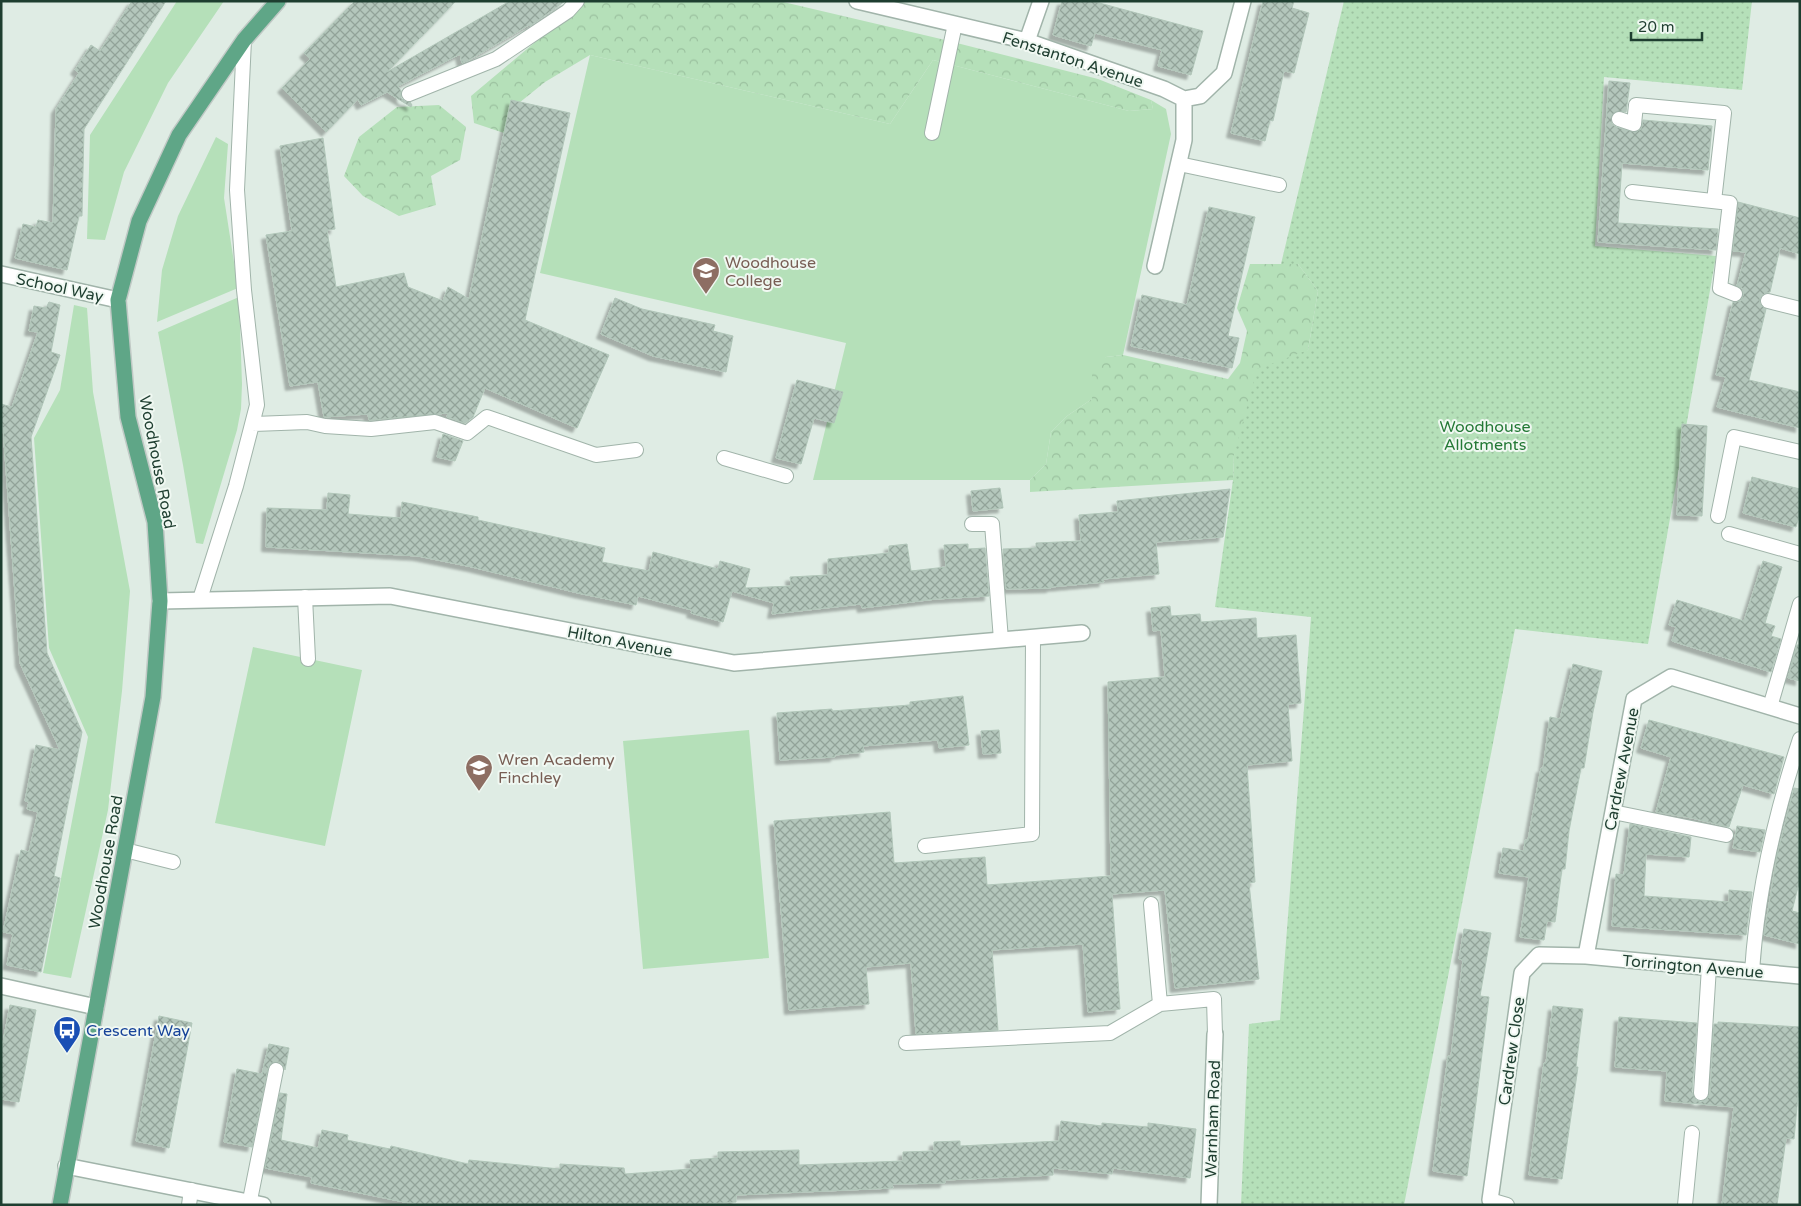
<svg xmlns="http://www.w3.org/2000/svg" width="1801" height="1206" viewBox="0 0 1801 1206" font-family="'Varela Round',sans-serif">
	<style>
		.green { fill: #b5e0b9 }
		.forest { fill: url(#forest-crowns) }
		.garden { fill: url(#garden-dots) }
		.building { fill: url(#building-cross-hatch); stroke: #b1c6b9; filter: url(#shadow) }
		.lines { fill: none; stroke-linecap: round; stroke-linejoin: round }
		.lane-casing { stroke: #a1b4aa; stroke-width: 16 }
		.street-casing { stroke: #a1b4aa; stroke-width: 18 }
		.primary-casing { stroke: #c0c9c5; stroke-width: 18 }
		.lane { stroke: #fff; stroke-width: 14 }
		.street { stroke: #fff; stroke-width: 15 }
		.primary { stroke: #5fa687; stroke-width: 15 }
		.labels { text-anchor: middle; stroke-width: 4; stroke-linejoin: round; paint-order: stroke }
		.street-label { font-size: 16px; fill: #1e3e30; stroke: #f0f8f2 }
		.education-label { font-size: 16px; fill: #785e54; stroke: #f0f8f2; text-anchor: start }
		.park-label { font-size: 16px; fill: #247936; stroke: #f0f8f2 }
		.transit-label { font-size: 16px; fill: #164399; stroke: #f0f8f2; text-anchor: start }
	</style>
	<defs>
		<pattern id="forest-crowns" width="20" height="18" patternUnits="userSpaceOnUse" patternTransform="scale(1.25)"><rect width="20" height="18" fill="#b5e0b9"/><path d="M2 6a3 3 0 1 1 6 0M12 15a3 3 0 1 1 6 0" fill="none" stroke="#9bc19f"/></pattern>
		<pattern id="garden-dots" width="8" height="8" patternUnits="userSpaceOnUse" patternTransform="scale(1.25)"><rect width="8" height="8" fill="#b5e0b9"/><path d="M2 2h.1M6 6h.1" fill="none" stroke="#9bc19f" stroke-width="1.8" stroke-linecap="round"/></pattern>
		<pattern id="building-cross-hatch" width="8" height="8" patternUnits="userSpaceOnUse" patternTransform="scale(1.25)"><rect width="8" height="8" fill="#b4c7bc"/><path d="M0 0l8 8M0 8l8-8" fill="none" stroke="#92a399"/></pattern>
		<filter id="shadow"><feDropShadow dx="-4.5" dy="4.5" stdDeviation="1" flood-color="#0004"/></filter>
	</defs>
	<rect width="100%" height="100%" fill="#dfece4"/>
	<path class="green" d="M177 1H224L168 83 124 172 105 240 87 239 90 135Z
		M590 55 890 124 933 60 1129 111 1153 109 1151 100 1166 109 1171 134 1123 355 1106 357 1092 399 1067 416 1051 432 1046 464 1030 480H813L846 343 540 273Z
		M216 137 228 144 224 198 238 288 157 322 162 270 178 216Z
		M239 297 242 384 241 409 237 430 203 544 196 543 183 465 158 332Z
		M74 305 87 308 93 392 130 591 122 691 108 810 71 978 43 973 88 737 49 648 34 438 60 390Z
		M253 647 362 670 325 846 215 823Z
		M749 730 769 958 643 969 623 741Z"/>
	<path class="forest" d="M584 1H779L941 39 1098 79 1151 100 1153 109 1129 111 933 60 890 124 590 55 545 82 519 103 504 133 474 123 471 96Z
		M439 105 466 127 460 160 431 176 436 205 399 216 363 196 344 176 359 137 397 107Z
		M1250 264H1298L1318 291 1308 350 1234 455 1233 480 1030 492V480L1046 464 1051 432 1067 416 1092 399V369L1106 357 1123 355 1228 379 1240 363 1247 331 1237 308Z"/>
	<path class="garden" d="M1344 1H1752L1742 90 1604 77 1595 246 1716 256 1648 644 1515 629 1404 1205H1241L1249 1024 1280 1020 1311 617 1215 607 1233 480 1234 455 1257 369 1308 350 1318 291 1298 264H1281Z"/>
	<path class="building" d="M132 1H166L84 129 82 216H79L67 270 15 258 23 224 36 227 38 220 53 223 56 109 79 73 75 70 91 45 100 51Z
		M355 1H456L387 72 510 1H565L530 26 529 25 469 60 462 63 460 54 398 86 401 91V98L404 101 410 102 412 105 411 107 387 92 361 105 358 99 326 132 282 88 310 59 304 53Z
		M1062 1H1092L1203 31 1191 75 1158 66 1162 50 1095 33 1091 46 1053 35Z
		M1263 1H1294L1292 8 1309 13 1294 73 1284 71 1273 121 1270 120 1265 141 1231 133Z
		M1609 81 1630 83 1626 112 1617 111 1611 117 1612 124 1616 127 1636 132 1641 129 1643 120 1712 126 1708 170 1622 163 1618 223 1718 229 1716 250 1598 242Z
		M511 100 570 113 525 320 609 355 577 428 485 388 473 417 465 423 447 417 448 413 371 420H369L368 414 324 417 318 382 290 386 266 235 292 231 280 146 323 138 335 229 327 230 336 287 404 273 408 287 443 301 448 287 469 299Z
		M1738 202 1800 218V254L1780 248 1770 292 1765 293 1760 298V304L1766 309 1749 380 1800 392V428L1717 407 1726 377 1716 375 1733 302 1741 301 1744 293 1742 288 1737 286 1746 252 1733 251Z
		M1209 207 1255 217 1228 336 1239 338 1232 368 1131 346 1142 295 1187 305Z
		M615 298 642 309 715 325 713 331 733 336 726 372 653 356 601 334Z
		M49 302 60 305 51 352 60 355 31 437 47 653 82 732 54 876 60 878 41 972 7 965 13 934 3 932 21 850 29 852 38 812 27 809 29 802 25 801 36 745 60 750 20 663 3 427H1V404L12 407 38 332 29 331 34 306 46 308Z
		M797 380 843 392 834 423 814 418 801 464 776 458Z
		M1682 424 1707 426 1702 516 1677 515Z
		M443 434 463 441 455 461 437 457Z
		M1752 477 1800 489V513L1796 527 1743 513Z
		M1000 488 1003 508 973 511 971 491Z
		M1230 489 1223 537 1156 542 1159 574 1103 579 1104 582 1051 587V588L1006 589 1003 549 1036 548V543L1081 541 1079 515 1118 512 1117 501Z
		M328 493 350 495 348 514 401 518 402 502 478 517V520L605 548 602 562 649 571 653 552 718 569 720 561 750 569 745 588 791 586 790 577 828 575V559L889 553V546L907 544 911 571 946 567 944 545 968 544V549L985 548 989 596 936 599 862 608 861 604 772 614 774 603 732 591 723 622 691 613 692 610 638 596 636 605 578 593 472 567 418 556 266 547 267 508 327 510Z
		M1763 561 1782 567 1765 623 1775 626 1771 636 1781 639 1771 672 1672 641 1676 627 1669 625 1677 600 1744 621Z
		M1170 606 1171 616 1200 614 1201 622 1256 618 1257 638 1296 635 1301 703 1288 704 1292 761 1247 765 1255 882 1249 883 1259 979 1175 988 1165 890 1112 894 1120 1009 1088 1012 1083 944 992 950 998 1030 916 1034 911 963 866 967 869 1004 789 1010 774 821 890 812 894 863 985 857 987 885 1111 876 1108 682 1165 677 1161 630 1153 631 1151 608Z
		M1797 645H1800V681L1788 678Z
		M1573 664 1602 671 1593 712 1584 768H1581L1569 831 1565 869H1562L1555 922 1547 921 1544 940 1520 937 1529 877 1499 873 1503 848 1524 851 1525 840H1528L1541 768 1543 769 1550 717 1560 719Z
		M963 696 969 745 939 748 938 740 863 746 864 752 835 755V757L780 760 777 713 832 709V711L910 705V702Z
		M1649 720 1784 757 1774 794 1743 785 1729 827 1692 818 1656 812 1671 757 1641 748Z
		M999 730 1001 753 983 754 981 731Z
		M1794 788 1800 789V879L1792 911 1800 913V944L1764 935 1777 856Z
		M1630 824 1691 837 1689 857 1646 854 1644 896 1729 902V890L1752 892 1746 935 1612 926 1616 874 1624 875Z
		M1737 826 1765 830 1760 852 1733 848Z
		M1464 929 1491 933 1480 996 1489 997 1467 1176 1433 1171 1448 1056H1451L1463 960 1459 959Z
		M10 1005 36 1010 19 1102 1 1099V1053Z
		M1553 1006 1583 1009 1576 1067H1578L1562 1179 1529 1175 1544 1063H1546Z
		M159 1016 192 1023 169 1148 136 1141Z
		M1619 1017 1697 1023 1692 1092 1696 1100 1701 1102 1708 1098 1710 1094 1714 1024H1718V1022L1800 1027V1075L1794 1139 1786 1138 1777 1205H1722L1734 1107 1665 1101 1667 1071 1615 1067Z
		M269 1044 289 1048 285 1070 282 1064 277 1061 270 1064 268 1068 252 1147 224 1142 237 1069 262 1074Z
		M280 1093 287 1094 281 1140 318 1148 322 1130 348 1135 347 1140 390 1149 391 1146 468 1164 469 1160 560 1169V1164L624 1168 625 1174 691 1169 690 1160 718 1158V1152L799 1150V1165L903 1161V1152L934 1151V1142L960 1141V1146L1059 1141 1061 1121 1102 1126V1123L1148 1127V1123L1196 1129 1190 1178 1113 1168 1112 1174 1053 1168V1175L945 1180V1183L892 1184 893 1188 736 1195V1202L693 1205H419L311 1183 312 1177 265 1168Z"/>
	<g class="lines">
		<defs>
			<path id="lane" d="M409 94 496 59 568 11 577 1
				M1619 119 1634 124 1636 105 1724 113 1714 201
				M932 133 955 24
				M1179 164 1279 185
				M1632 192 1730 203 1720 288 1735 294
				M1768 301 1800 309
				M252 424 307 422 325 426 371 429 435 422 467 433 487 417 596 455 636 450
				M724 458 786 476
				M1718 516 1734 437 1800 452
				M972 524H992L1001 640
				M1729 534 1800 554
				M305 597 308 659
				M200 599 236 486 257 405 244 290 237 190 244 40
				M1770 707 1800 604
				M1613 812 1726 835
				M925 846 1032 834 1033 638
				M125 850 173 862
				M1151 904 1160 1004 1214 999 1215 1034
				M1752 972C1757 892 1775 815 1800 739
				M906 1043 1110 1033 1160 1004
				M1701 1093 1709 967
				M1490 1200 1507 1205
				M189 1205 191 1190
				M249 1205 276 1070
				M1685 1205 1692 1133"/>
			<path id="street" d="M857 1 1027 41 1164 89 1184 99 1200 96 1224 73 1243 1
				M1027 41 1041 1
				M1155 266 1184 140V99
				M1 274 118 300
				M160 601 390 596 734 663 1082 633
				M1586 956 1634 699 1671 677 1800 716
				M1 986 96 1007
				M66 1166 263 1205
				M1490 1200 1522 973 1539 955 1586 956 1800 976
				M1209 1205 1215 1034"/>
			<path id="primary" d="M60 1205 153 697 160 601 155 522 128 417 118 300 139 221 179 135 244 40 278 1"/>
		</defs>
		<use href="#lane" class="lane-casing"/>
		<use href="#street" class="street-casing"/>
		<use href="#primary" class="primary-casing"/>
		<use href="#lane" class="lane"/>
		<use href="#street" class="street"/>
		<use href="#primary" class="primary"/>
	</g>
	<defs>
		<symbol id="university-pin" viewBox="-11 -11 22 30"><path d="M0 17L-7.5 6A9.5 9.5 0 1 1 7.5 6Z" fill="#8d6e63" stroke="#f0f8f2"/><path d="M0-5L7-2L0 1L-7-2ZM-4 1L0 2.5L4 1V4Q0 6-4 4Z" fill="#fff"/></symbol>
		<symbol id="school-pin" viewBox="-11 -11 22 30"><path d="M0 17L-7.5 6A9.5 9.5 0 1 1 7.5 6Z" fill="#8d6e63" stroke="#f0f8f2"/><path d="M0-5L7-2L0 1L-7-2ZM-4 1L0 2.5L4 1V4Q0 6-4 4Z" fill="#fff"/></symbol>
		<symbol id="bus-pin" viewBox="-11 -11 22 30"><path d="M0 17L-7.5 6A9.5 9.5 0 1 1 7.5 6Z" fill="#1a4fb4" stroke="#f0f8f2"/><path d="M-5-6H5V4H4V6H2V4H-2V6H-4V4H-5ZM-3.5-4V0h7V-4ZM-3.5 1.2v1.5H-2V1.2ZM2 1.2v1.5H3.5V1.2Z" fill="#fff"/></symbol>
	</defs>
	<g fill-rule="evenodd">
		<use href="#university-pin" x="690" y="255" width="32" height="43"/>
		<use href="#school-pin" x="463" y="752" width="32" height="43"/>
		<use href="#bus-pin" x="51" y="1014" width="32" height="43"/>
	</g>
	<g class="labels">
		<g class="street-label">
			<text transform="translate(1073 59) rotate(18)" y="6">Fenstanton Avenue</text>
			<text transform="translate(60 287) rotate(12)" y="6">School Way</text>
			<text transform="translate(158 462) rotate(79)" y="6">Woodhouse Road</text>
			<text transform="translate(620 641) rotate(11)" y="6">Hilton Avenue</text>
			<text transform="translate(1621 769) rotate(-79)" y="6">Cardrew Avenue</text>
			<text transform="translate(105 862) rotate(-80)" y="6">Woodhouse Road</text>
			<text transform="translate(1693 966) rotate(5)" y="6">Torrington Avenue</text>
			<text transform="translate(1511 1051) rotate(-82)" y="6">Cardrew Close</text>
			<text transform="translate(1212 1119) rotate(-88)" y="6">Warnham Road</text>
		</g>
		<g class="education-label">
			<text x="725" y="268">Woodhouse<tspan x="725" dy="18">College</tspan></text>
			<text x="498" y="765">Wren Academy<tspan x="498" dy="18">Finchley</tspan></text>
		</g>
		<g class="park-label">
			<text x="1485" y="432">Woodhouse<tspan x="1485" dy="18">Allotments</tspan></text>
		</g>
		<g class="transit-label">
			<text x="86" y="1036">Crescent Way</text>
		</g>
	</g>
	<rect width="1801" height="1206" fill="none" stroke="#1e3e30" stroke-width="5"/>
	<path d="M1631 32v8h71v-8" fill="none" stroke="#1e3e30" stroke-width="2.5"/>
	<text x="1638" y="32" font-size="15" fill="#1e3e30" stroke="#f0f8f2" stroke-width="4" paint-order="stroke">20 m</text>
</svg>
